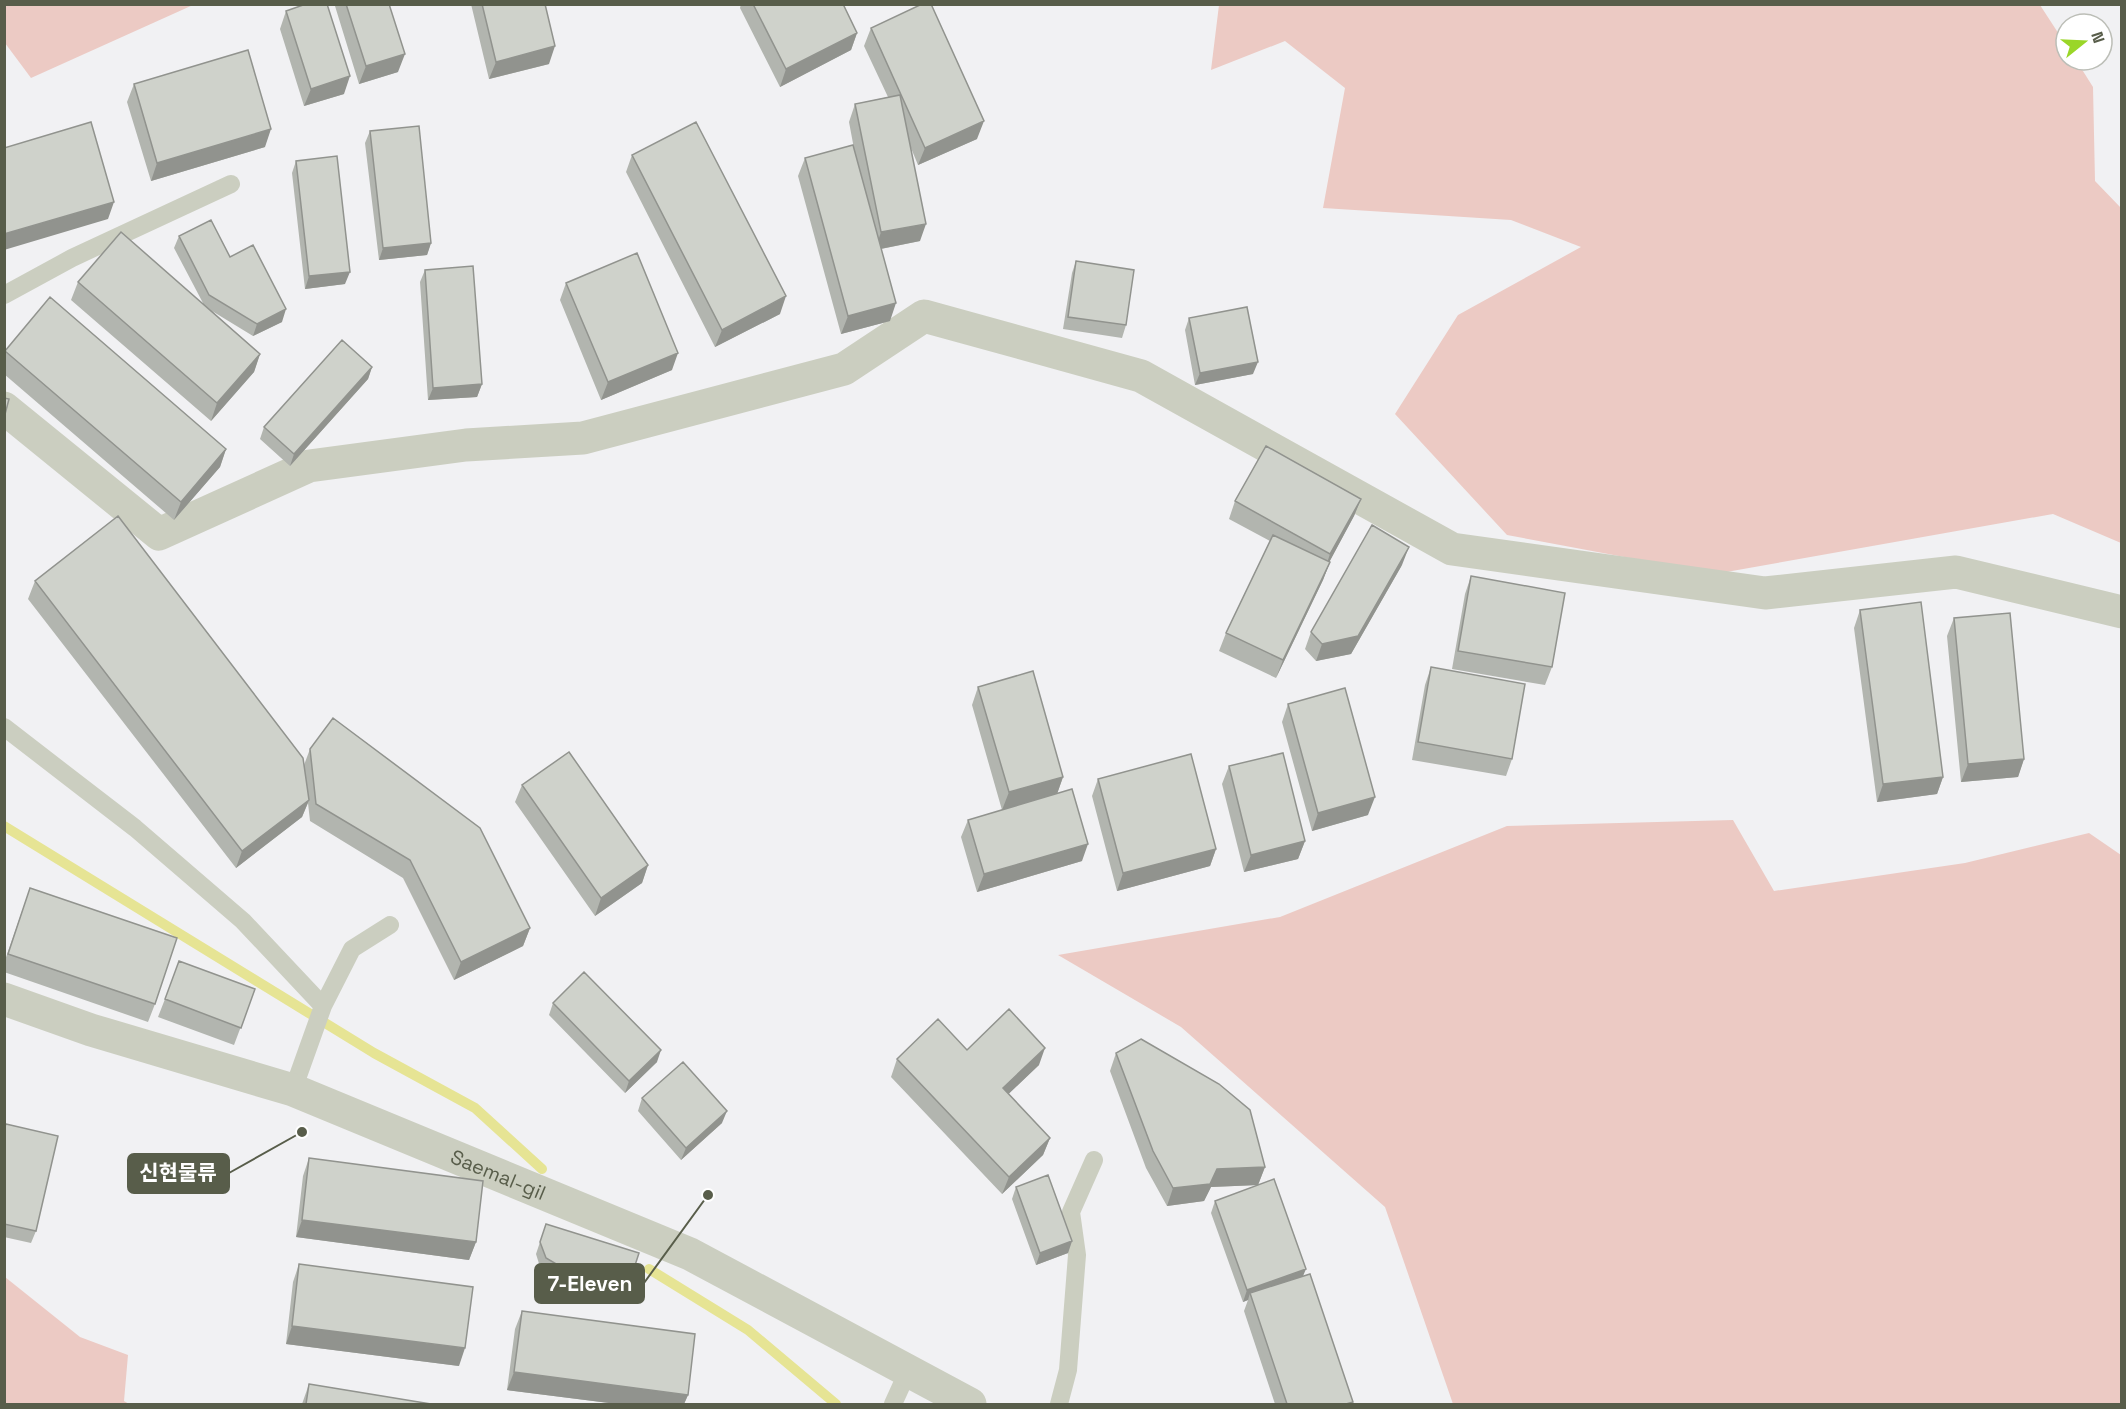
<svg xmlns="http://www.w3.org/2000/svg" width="2126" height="1409" viewBox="0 0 2126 1409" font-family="'Space Grotesk','Noto Sans KR',sans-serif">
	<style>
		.green { fill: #eccac4 }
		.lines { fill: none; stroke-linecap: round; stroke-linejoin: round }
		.stream { stroke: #e6e494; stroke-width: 10 }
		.service { stroke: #cbcec0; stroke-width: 18 }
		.minor { stroke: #cbcec0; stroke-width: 33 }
		.tertiary { stroke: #cbcec0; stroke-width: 33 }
		.wall { fill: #b2b5af }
		.shaded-wall { fill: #91938e }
		.building { fill: #cfd2cb; stroke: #91938e; stroke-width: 1.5 }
		.labels { text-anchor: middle; stroke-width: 4.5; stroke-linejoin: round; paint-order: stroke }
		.street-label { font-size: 20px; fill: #585d4a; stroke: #fff }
		.leader { fill: none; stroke: #585d4a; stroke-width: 2 }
		.callout-dot { fill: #585d4a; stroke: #fff; stroke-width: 2 }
		.callout { fill: #585d4a; stroke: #585d4a; stroke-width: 2 }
		.callout-label { font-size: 21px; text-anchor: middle; font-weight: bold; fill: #fff }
	</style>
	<rect width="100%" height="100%" fill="#f1f1f3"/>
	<path class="green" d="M5 4H193V5L31 78 5 43Z
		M1219 5H2040L2066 45V60H2076L2093 87 2095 181 2121 208V543L2053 514 1715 574 1507 535 1395 414 1458 315 1581 247 1511 220 1323 208 1345 88 1285 41 1211 70Z
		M1733 820 1774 891 1965 863 2089 833 2121 855V1404H1453L1385 1207 1181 1027 1058 955 1280 917 1507 826Z
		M5 1277 80 1337 128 1355 124 1401 129 1404H5Z"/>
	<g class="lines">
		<path class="stream" d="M4 826 374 1053 475 1108 542 1169
			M649 1269 748 1330 836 1404"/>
		<path class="service" d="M4 295 72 258 231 184
			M4 727 135 828 243 921 323 1006 293 1090
			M323 1006 352 949 390 925
			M893 1404 908 1371
			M1059 1404 1068 1370 1077 1255 1071 1212 1094 1160"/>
		<path class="minor" d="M4 408 159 534 309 466 466 445 583 438 844 369 924 316 1141 376 1452 549 1765 593 1956 572 2122 612"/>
		<path class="tertiary" id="s1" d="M4 999 91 1030 293 1090 690 1254 970 1404"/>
	</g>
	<path class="wall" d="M335 4H389L398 72 359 84 335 6Z
		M471 4H545L549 64 489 79Z
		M741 4H843L857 33 851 50 780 87 740 8Z
		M286 11 344 94 304 106 280 29Z
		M871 28 977 139 918 165 911 148 920 241 881 249 890 321 841 334 798 176 805 158 855 154 849 122 855 104 888 97 864 46Z
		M134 84 265 147 151 181 127 102Z
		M370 131 431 243 427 255 379 260 365 143Z
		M632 155 780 314 715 347 626 172Z
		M296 161 345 284 305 289 292 173Z
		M179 236 230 257 282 322 253 336 212 311 260 354 254 372 211 421 71 300 78 282 203 303 174 248Z
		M1076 261 1126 325 1122 338 1063 329 1072 273Z
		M425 270 482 384 477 397 428 400 420 282Z
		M566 283 672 370 601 400 560 300Z
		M1189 318 1253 374 1195 385 1185 330Z
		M5 351 226 449 220 467 174 520 4 374Z
		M372 367 368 379 290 466 260 439 264 427Z
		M1361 499 1354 516 1329 562H1330L1323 580 1276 678 1219 651 1226 633 1270 541 1229 519 1235 501Z
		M1402 565 1351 654 1316 661 1305 649 1311 632Z
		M1471 576 1552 667 1545 685 1452 669 1465 594Z
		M35 581 304 765 310 749 530 928 523 946 454 980 403 878 310 821 308 803 302 817 236 868 28 599Z
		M1860 610 1943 777 1937 794 1877 802 1854 628Z
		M1954 618 2024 759 2018 777 1961 782 1947 636Z
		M1431 667 1512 759 1506 776 1412 760 1425 685Z
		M978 687 1063 777 1057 794 1082 861 977 892 961 837 968 820 1002 810 972 705Z
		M1288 704 1368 815 1312 831 1282 722Z
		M1229 766 1305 841 1298 859 1244 872 1222 784Z
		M1098 779 1216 849 1210 866 1117 891 1092 796Z
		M522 785 648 865 642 883 595 916 515 802Z
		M30 888 155 1004 148 1022 4 972V963Z
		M255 989 234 1045 158 1017 165 999Z
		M553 1003 657 1062 625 1093 549 1015Z
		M967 1050 1039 1065 1008 1094 1050 1138 1043 1155 1002 1194 891 1077 897 1059Z
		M1116 1053 1265 1167 1258 1185 1211 1187 1204 1201 1167 1206 1146 1168 1110 1071Z
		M642 1098 722 1123 681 1160 638 1111Z
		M4 1127 36 1231 31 1243 4 1237Z
		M309 1158 476 1242 469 1260 296 1237 303 1176Z
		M1016 1187 1072 1241 1068 1253 1036 1265 1012 1199Z
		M1215 1201 1303 1276 1353 1402 1352 1404H1275L1244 1311 1248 1300 1243 1302 1211 1213Z
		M546 1224 627 1290 623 1302 600 1304 541 1270 536 1254Z
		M299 1264 459 1366 286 1344 293 1282Z
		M522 1311 688 1395 684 1404H617L507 1390 515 1329Z
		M309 1384 431 1404H302Z"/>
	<path class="shaded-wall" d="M857 33 851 50 780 87 786 69Z
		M555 46 549 64 489 79 496 62Z
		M405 54 398 72 359 84 366 66Z
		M350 76 344 94 304 106 311 89Z
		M984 121 977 139 918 165 925 148Z
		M271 129 265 147 151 181 157 163Z
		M114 202 108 219 4 250V234Z
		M926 224 920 241 875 250 881 232Z
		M431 243 427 255 379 260 383 248Z
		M350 272 345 284 305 289 309 276Z
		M786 296 780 314 715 347 722 330Z
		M896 303 890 321 841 334 848 316Z
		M286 309 282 322 253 336 257 324Z
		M678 353 672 370 601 400 608 382Z
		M260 354 254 372 211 421 217 403Z
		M1258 362 1253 374 1195 385 1200 373Z
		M372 367 368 379 290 466 294 454Z
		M482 384 477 397 428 400 433 388Z
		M226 449 220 467 174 520 181 502Z
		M1361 499 1354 516 1324 572 1330 554Z
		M1409 547 1402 565 1351 654 1316 661 1322 644Z
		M1330 562 1323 580 1276 678 1283 660Z
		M2024 759 2018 777 1961 782 1968 764Z
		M1063 777 1057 794 1002 810 1009 792Z
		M1943 777 1937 794 1877 802 1883 784Z
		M1375 797 1368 815 1312 831 1318 813Z
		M309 800 302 817 236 868 242 851Z
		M1305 841 1298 859 1244 872 1251 855Z
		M1088 844 1082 861 977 892 984 874Z
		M1216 849 1210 866 1117 891 1123 873Z
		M648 865 642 883 595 916 601 898Z
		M530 928 523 946 454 980 461 962Z
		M1045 1048 1039 1065 996 1106 1003 1088Z
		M661 1050 657 1062 625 1093 629 1081Z
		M727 1111 722 1123 681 1160 686 1148Z
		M1050 1138 1043 1155 1002 1194 1009 1177Z
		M1265 1167 1258 1185 1211 1187 1204 1201 1167 1206 1173 1188 1217 1169Z
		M302 1220 476 1242 469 1260 296 1237Z
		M1072 1241 1068 1253 1036 1265 1040 1253Z
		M1306 1269 1301 1281 1250 1293 1248 1300 1243 1302 1247 1290Z
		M627 1290 623 1302 600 1304 604 1292Z
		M292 1326 465 1348 459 1366 286 1344Z
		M514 1372 688 1395 684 1404H617L507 1390Z"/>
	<path class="building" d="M306 4H327L350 76 311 89 286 11Z
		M346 4H389L405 54 366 66Z
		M482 4H545L555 46 496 62Z
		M753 4H843L857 33 786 69Z
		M922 4H931L984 121 925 148 871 28Z
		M248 50 271 129 157 163 134 84Z
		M900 95 926 224 881 232 855 104Z
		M91 122 114 202 4 234V148Z
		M696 122 786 296 722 330 632 155Z
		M419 126 431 243 383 248 370 131Z
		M853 145 896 303 848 316 805 158Z
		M337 156 350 272 309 276 296 161Z
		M211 220 230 257 253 245 286 309 257 324 209 295 179 236Z
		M121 232 260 354 217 403 78 282Z
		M637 253 678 353 608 382 566 283Z
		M1076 261 1134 270 1126 325 1068 317Z
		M473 266 482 384 433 388 425 270Z
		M50 297 226 449 181 502 5 351Z
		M1247 307 1258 362 1200 373 1189 318Z
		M342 340 372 367 294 454 264 427Z
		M4 398 9 399 4 418Z
		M1266 446 1361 499 1330 554 1235 501Z
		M118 516 303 758 309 800 242 851 35 581Z
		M1372 525 1409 547 1358 636 1322 644 1311 632Z
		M1273 535 1330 562 1283 660 1226 633Z
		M1471 576 1565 593 1552 667 1458 651Z
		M1921 602 1943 777 1883 784 1860 610Z
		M2010 613 2024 759 1968 764 1954 618Z
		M1431 667 1525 684 1512 759 1418 742Z
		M1033 671 1063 777 1009 792 978 687Z
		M1345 688 1375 797 1318 813 1288 704Z
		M333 718 480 828 530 928 461 962 410 860 316 804 310 749Z
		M569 752 648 865 601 898 522 785Z
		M1283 753 1305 841 1251 855 1229 766Z
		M1191 754 1216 849 1123 873 1098 779Z
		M1072 789 1088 844 984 874 968 820Z
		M30 888 177 938 155 1004 8 954Z
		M179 961 255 989 241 1028 165 999Z
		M584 972 661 1050 629 1081 553 1003Z
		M1009 1009 1045 1048 1003 1088 1050 1138 1009 1177 897 1059 938 1019 967 1050Z
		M1141 1039 1219 1084 1250 1110 1265 1167 1217 1169 1210 1184 1173 1188 1153 1151 1116 1053Z
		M683 1062 727 1111 686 1148 642 1098Z
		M6 1124 58 1136 36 1231 4 1224V1129Z
		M309 1158 483 1181 476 1242 302 1220Z
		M1048 1175 1072 1241 1040 1253 1016 1187Z
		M1274 1179 1306 1269 1247 1290 1215 1201Z
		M546 1224 639 1253 627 1290 604 1292 546 1258 540 1242Z
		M299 1264 473 1287 465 1348 292 1326Z
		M1310 1274 1353 1402 1346 1404H1287L1250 1293Z
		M522 1311 695 1334 688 1395 514 1372Z
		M309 1384 431 1404H306Z"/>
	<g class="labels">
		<g class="street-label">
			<text dy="7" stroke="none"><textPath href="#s1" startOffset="525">Saemal-gil</textPath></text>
		</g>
	</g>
	<path class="leader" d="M302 1132L229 1173M708 1195L644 1283"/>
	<g class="callout-dot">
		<circle cx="302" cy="1132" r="6"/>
		<circle cx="708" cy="1195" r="6"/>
	</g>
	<g class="callout">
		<rect x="128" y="1154" width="101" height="39" rx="6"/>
		<rect x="535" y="1264" width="109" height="39" rx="6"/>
	</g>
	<g class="callout-label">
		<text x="178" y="1180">신현물류</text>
		<text x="590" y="1291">7-Eleven</text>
	</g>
	<rect width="2126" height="1409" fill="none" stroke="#585d4a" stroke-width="12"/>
	<g transform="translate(2084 42) rotate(72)"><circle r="28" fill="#ffffff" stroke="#bcbeb7" stroke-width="1.5"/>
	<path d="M0-4.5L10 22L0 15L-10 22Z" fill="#9ad628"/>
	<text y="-9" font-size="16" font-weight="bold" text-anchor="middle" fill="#585d4a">N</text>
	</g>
</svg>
